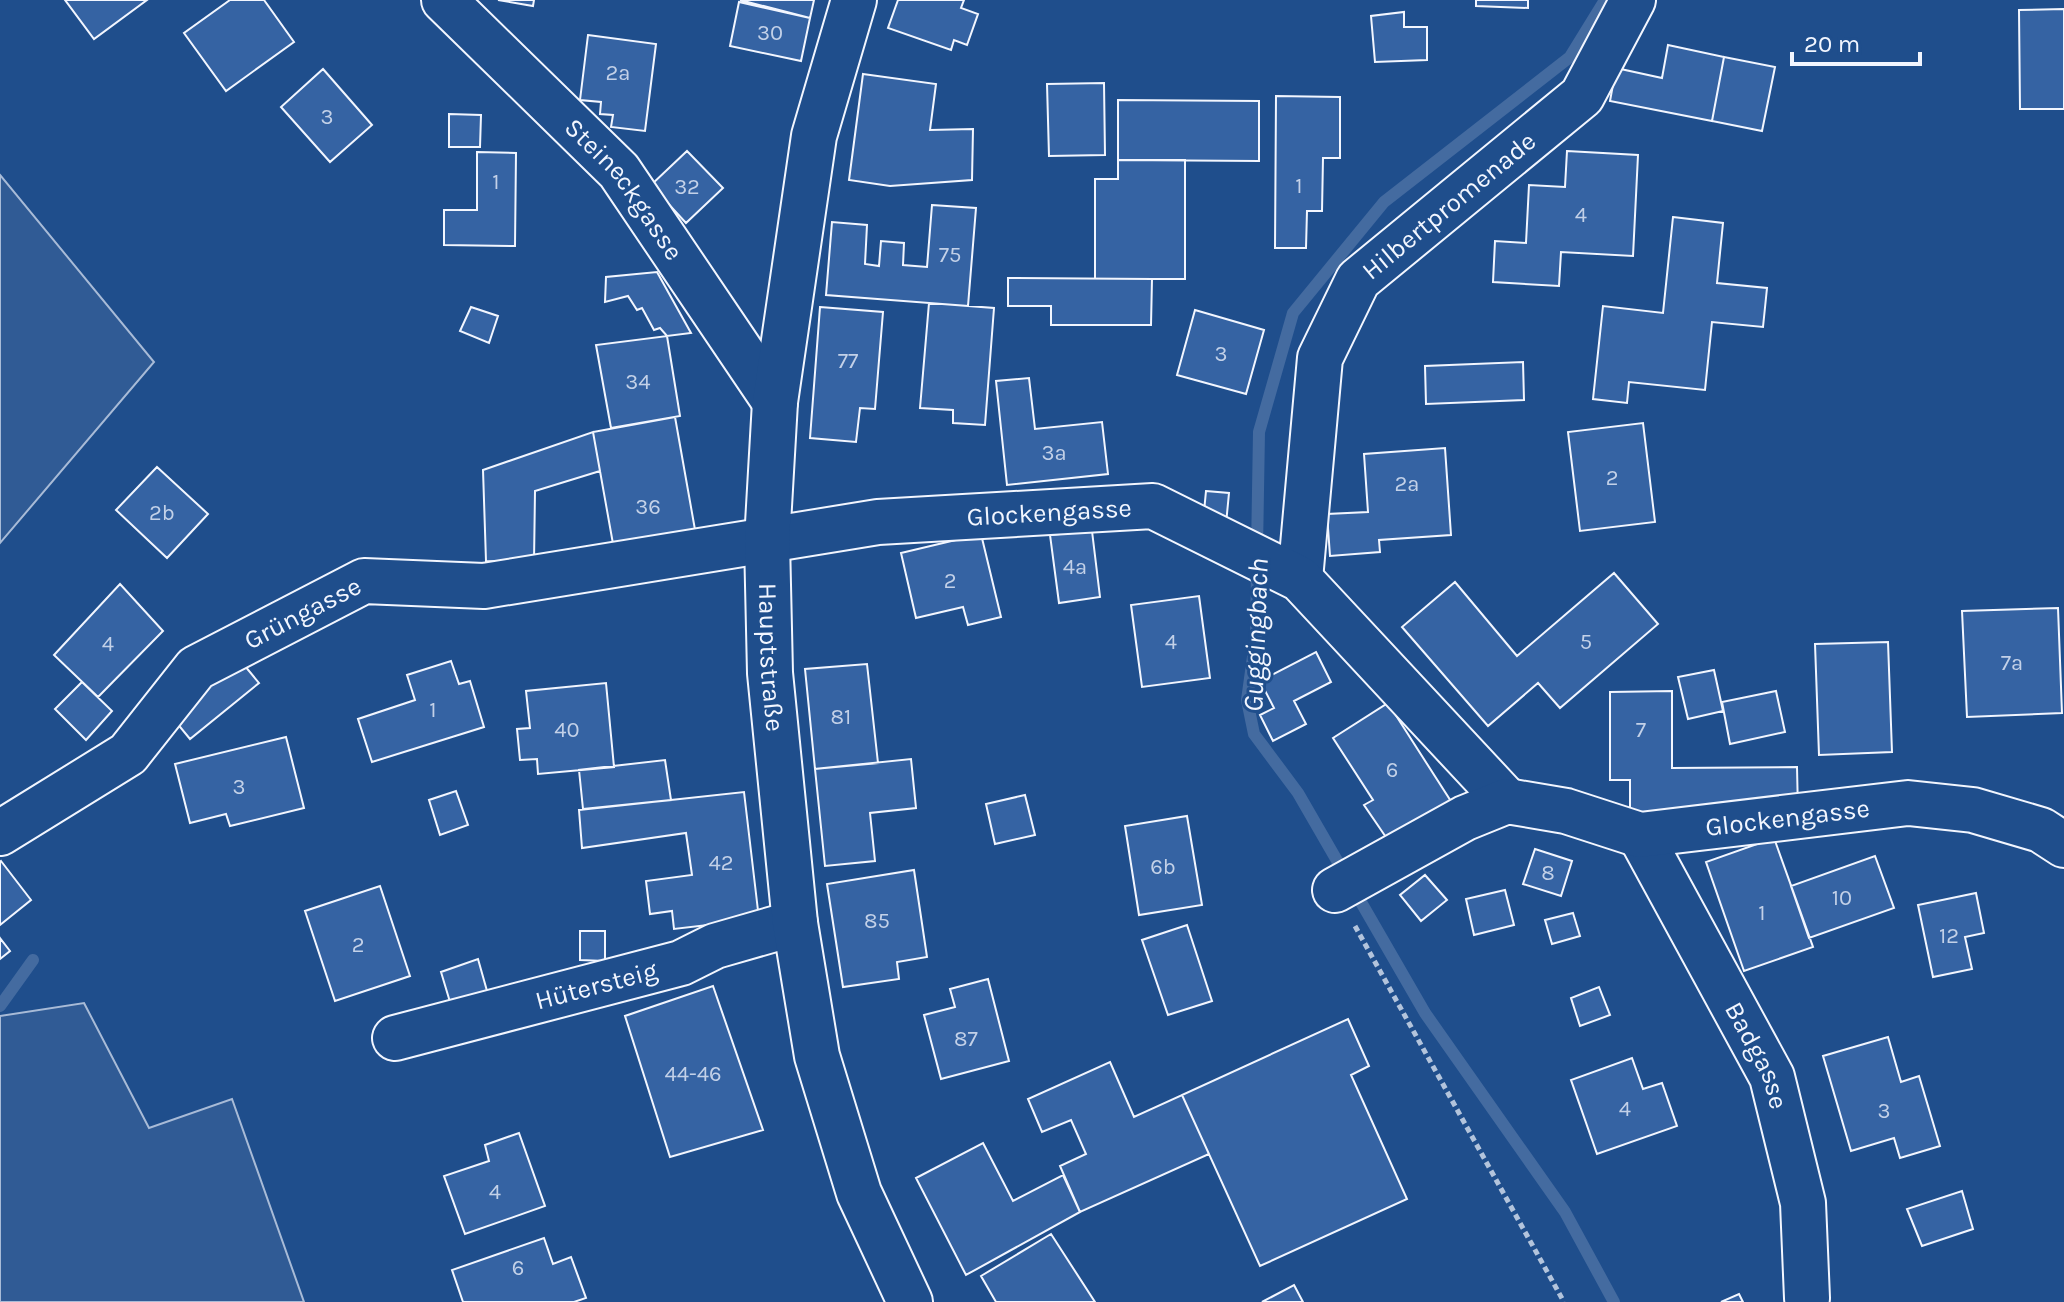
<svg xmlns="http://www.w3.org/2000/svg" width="2064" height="1302" viewBox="0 0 2064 1302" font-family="Karla,sans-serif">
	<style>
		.built { fill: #305b95; stroke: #a8bbd7; stroke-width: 2 }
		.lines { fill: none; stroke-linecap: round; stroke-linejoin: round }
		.stream { stroke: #446ba0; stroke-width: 12 }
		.building { fill: #3563a3; stroke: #f2f6ff; stroke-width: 2 }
		.minor-casing { stroke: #f2f6ff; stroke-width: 48 }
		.major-casing { stroke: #f2f6ff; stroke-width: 48 }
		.path { stroke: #b3c4dc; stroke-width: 5; stroke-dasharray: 6 4; stroke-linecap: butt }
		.minor { stroke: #1f4e8c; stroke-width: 44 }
		.major { stroke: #1f4e8c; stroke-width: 44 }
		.labels { text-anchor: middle; stroke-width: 6; stroke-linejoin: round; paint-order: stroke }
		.number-label { font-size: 22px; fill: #c3d1e8 }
		.street-label { font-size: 26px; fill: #f2f6ff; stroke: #1f4e8c }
		.water-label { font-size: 28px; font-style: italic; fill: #f2f6ff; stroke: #1f4e8c }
	</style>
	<rect width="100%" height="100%" fill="#1f4e8c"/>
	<path class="built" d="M0 175 154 362 0 543Z
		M84 1003 149 1128 232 1099 304 1302H0V1016Z"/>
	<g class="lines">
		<path class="stream" d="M1257 550 1259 432 1293 313 1384 202 1570 57 1605 0
			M1257 568 1256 635 1247 700 1254 734 1298 793 1425 1013 1565 1212 1614 1302
			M0 1006 33 960"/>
	</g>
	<path class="building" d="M65 0H147L94 39Z
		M230 0H264L294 42 226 91 184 33Z
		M498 0H534L533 6Z
		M740 0H814L810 18Z
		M898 0H964L961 8 978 14 967 45 954 40 951 50 888 28Z
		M1476 0H1528V8L1476 6Z
		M739 2 810 18 801 61 730 46Z
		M2064 9V109H2020L2019 10Z
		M1404 12V27H1427V60L1375 62 1371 16Z
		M588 35 656 44 645 131 611 127 613 115 600 114 601 102 580 100Z
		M1668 45 1724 57 1712 121 1610 101 1616 68 1662 78Z
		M1724 57 1775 67 1762 131 1712 121Z
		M323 69 372 125 330 162 281 107Z
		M863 74 936 84 930 130 973 129 972 180 890 186 849 180Z
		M1104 83 1105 155 1049 156 1047 84Z
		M1276 96 1340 97V158H1323L1322 211H1307L1306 248H1275Z
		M1118 100 1259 101V161L1118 160Z
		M449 114 481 115 480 147H449Z
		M687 151 723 188 686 223 651 185Z
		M1567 151 1638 155 1633 256 1561 252 1559 286 1493 282 1495 241 1526 243 1529 185 1565 187Z
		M477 152 516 153 515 246 444 245V210H477Z
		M1118 160H1185V279H1095V179H1118Z
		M932 205 976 208 968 306 826 295 832 222 867 225 865 264 879 266 881 241 904 243 903 265 927 267Z
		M1673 217 1723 223 1717 283 1767 288 1763 327 1712 322 1705 390 1629 382 1627 403 1593 399 1603 306 1663 313Z
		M657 272 691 333 667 336 660 328 654 330 642 308 637 310 628 296 605 302 606 277Z
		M1008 278 1152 279 1151 325H1051V306H1008Z
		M929 303 994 308 985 425 953 423V410L920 408Z
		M471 307 498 316 489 343 460 331Z
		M820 307 883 312 875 409 860 408 856 442 810 438Z
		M1195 310 1264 330 1246 394 1177 375Z
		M667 336 680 416 611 428 596 345Z
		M1523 362 1524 400 1426 404 1425 366Z
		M1029 378 1035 429 1102 422 1108 474 1007 485 996 381Z
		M675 417 697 541 615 555 593 432Z
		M1643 423 1655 522 1580 531 1568 432Z
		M593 432 600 471 535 491 534 562 486 561 483 470Z
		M1445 448 1451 535 1379 540 1380 552 1330 556 1327 514 1368 512 1364 454Z
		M157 467 208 514 167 558 116 510Z
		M1206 491 1229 493 1226 524 1203 522Z
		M1092 531 1100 597 1059 603 1050 535Z
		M981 534 1001 617 968 625 963 607 916 618 901 553Z
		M1614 573 1658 624 1560 708 1538 683 1488 726 1402 627 1455 582 1517 656Z
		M120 584 163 631 98 697 54 655Z
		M1199 596 1210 678 1142 687 1131 605Z
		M2058 608 2062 713 1967 717 1962 611Z
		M1888 642 1892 752 1819 755 1815 644Z
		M1316 652 1331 682 1294 701 1306 724 1273 741 1260 715 1274 708 1260 681Z
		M240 660 259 683 190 739 171 716Z
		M451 661 459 684 470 681 484 727 372 762 358 719 415 700 407 675Z
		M867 664 878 763 815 769 805 669Z
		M1714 670 1723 711 1688 719 1678 677Z
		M82 682 112 711 86 740 55 709Z
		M606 683 614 767 538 774 537 759 520 760 517 729 530 728 526 691Z
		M1672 691V768L1797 767 1798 812 1630 813V780H1610V692Z
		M1776 691 1785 732 1730 744 1722 702Z
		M1388 703 1454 806 1392 846 1364 805 1373 800 1333 738Z
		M286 737 304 808 230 826 226 814 190 823 175 764Z
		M911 759 916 808 870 813 875 861 825 866 815 769Z
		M665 760 671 800 583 809 579 770Z
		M456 791 468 825 440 835 429 800Z
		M744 792 759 919 674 929 672 911 650 914 646 881 692 875 686 833 582 848 579 810Z
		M1025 795 1035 835 995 844 986 804Z
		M1187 816 1202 905 1139 915 1125 826Z
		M1774 838 1813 947 1744 971 1706 862Z
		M1535 849 1572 861 1561 896 1523 884Z
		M1875 856 1894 908 1809 938 1791 886Z
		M1 861 31 900 0 925V862Z
		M914 870 927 957 897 962 899 979 843 987 827 884Z
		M1425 875 1447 900 1421 921 1400 895Z
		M380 886 410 976 335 1001 305 911Z
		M1505 890 1514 925 1474 935 1466 899Z
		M1976 893 1984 933 1965 937 1972 969 1933 977 1918 905Z
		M1573 913 1580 936 1552 944 1545 920Z
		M1187 925 1212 1001 1168 1015 1142 940Z
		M580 931H605V961L580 960Z
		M0 938 10 951 0 959Z
		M478 959 489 998 453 1012 441 972Z
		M988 979 1009 1061 941 1079 924 1015 955 1007 950 989Z
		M713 986 763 1130 670 1157 625 1016Z
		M1599 987 1610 1015 1580 1026 1571 998Z
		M1348 1019 1369 1066 1351 1075 1407 1199 1260 1266 1182 1095Z
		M1888 1037 1901 1082 1919 1076 1940 1146 1900 1158 1894 1138 1851 1151 1823 1056Z
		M1632 1058 1643 1089 1662 1083 1677 1126 1597 1154 1571 1080Z
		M1110 1062 1134 1117 1182 1095 1209 1154 1080 1212 1060 1166 1086 1154 1071 1120 1042 1132 1028 1099Z
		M519 1133 545 1206 465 1234 444 1176 489 1161 485 1145Z
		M983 1143 1013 1201 1063 1175 1080 1212 966 1275 916 1178Z
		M1962 1191 1973 1229 1922 1246 1907 1209Z
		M1051 1234 1095 1302H996L981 1276Z
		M544 1238 553 1264 571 1257 586 1298 574 1302H463L452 1270Z
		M1294 1285 1303 1302H1262Z
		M1739 1294 1743 1302H1721Z"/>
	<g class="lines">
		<defs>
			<g id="minor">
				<path id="s1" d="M444 0 619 171 775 402"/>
				<path id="s2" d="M1300 579 1320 358 1358 280 1582 96 1633 0"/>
				<path id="s3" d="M0 833 128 754 196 668 364 581 484 586 878 522 1153 506 1300 579 1507 801"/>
				<path id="s4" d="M1640 835 1772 1077 1803 1203 1807 1298"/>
				<path id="s5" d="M1335 890 1465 818 1507 801 1566 811 1640 835 1908 803 1973 810 2041 830 2064 845"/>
				<path id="s6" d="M395 1038 681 963 715 946 795 923"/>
			</g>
			<g id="major">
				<path id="s7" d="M854 0 814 136 775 402 767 541 770 673 795 923 817 1056 859 1193 910 1302"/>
			</g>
		</defs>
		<use href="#minor" class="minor-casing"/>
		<use href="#major" class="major-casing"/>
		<path class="path" d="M1355 926 1564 1302"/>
		<use href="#minor" class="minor"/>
		<use href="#major" class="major"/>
	</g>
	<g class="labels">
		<g class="number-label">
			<text x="770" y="40">30</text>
			<text x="618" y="80">2a</text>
			<text x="327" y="124">3</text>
			<text x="496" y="189">1</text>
			<text x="1299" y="193">1</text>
			<text x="687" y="194">32</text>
			<text x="1581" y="222">4</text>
			<text x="950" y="262">75</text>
			<text x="1221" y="361">3</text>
			<text x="848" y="368">77</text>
			<text x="638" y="389">34</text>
			<text x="1054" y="460">3a</text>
			<text x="1612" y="485">2</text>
			<text x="1407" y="491">2a</text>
			<text x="648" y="514">36</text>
			<text x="162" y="520">2b</text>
			<text x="1075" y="574">4a</text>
			<text x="950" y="588">2</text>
			<text x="1171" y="649">4</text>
			<text x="1586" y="649">5</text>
			<text x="108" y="651">4</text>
			<text x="2012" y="670">7a</text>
			<text x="433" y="717">1</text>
			<text x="841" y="724">81</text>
			<text x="567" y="737">40</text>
			<text x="1641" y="737">7</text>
			<text x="1392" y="777">6</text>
			<text x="239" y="794">3</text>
			<text x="721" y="870">42</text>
			<text x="1163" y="874">6b</text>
			<text x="1548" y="880">8</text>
			<text x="1842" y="905">10</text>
			<text x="1762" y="920">1</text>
			<text x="877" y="928">85</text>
			<text x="1949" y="943">12</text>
			<text x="358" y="952">2</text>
			<text x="966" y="1046">87</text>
			<text x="693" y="1081">44-46</text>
			<text x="1625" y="1116">4</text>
			<text x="1884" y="1118">3</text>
			<text x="495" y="1199">4</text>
			<text x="518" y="1275">6</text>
		</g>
		<g class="street-label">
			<text dy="9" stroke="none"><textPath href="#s1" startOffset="262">Steineckgasse</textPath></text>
			<text dy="9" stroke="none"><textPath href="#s2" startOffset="426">Hilbertpromenade</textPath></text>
			<text dy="9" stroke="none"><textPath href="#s3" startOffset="1140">Glockengasse</textPath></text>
			<text dy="9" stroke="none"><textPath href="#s3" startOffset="380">Grüngasse</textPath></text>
			<text dy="9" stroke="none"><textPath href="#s7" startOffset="666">Hauptstraße</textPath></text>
			<text dy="9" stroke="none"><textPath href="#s5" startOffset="480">Glockengasse</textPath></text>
			<text dy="9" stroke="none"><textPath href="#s6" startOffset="208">Hütersteig</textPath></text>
			<text dy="9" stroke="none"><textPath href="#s4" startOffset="250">Badgasse</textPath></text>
		</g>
		<g class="water-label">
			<text transform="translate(1255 635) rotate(-88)" y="10">Guggingbach</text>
		</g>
	</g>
	<path d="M1792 52v12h128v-12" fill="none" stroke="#f2f6ff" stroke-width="4"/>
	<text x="1804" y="52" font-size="24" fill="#f2f6ff" stroke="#1f4e8c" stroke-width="6" paint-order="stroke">20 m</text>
</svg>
